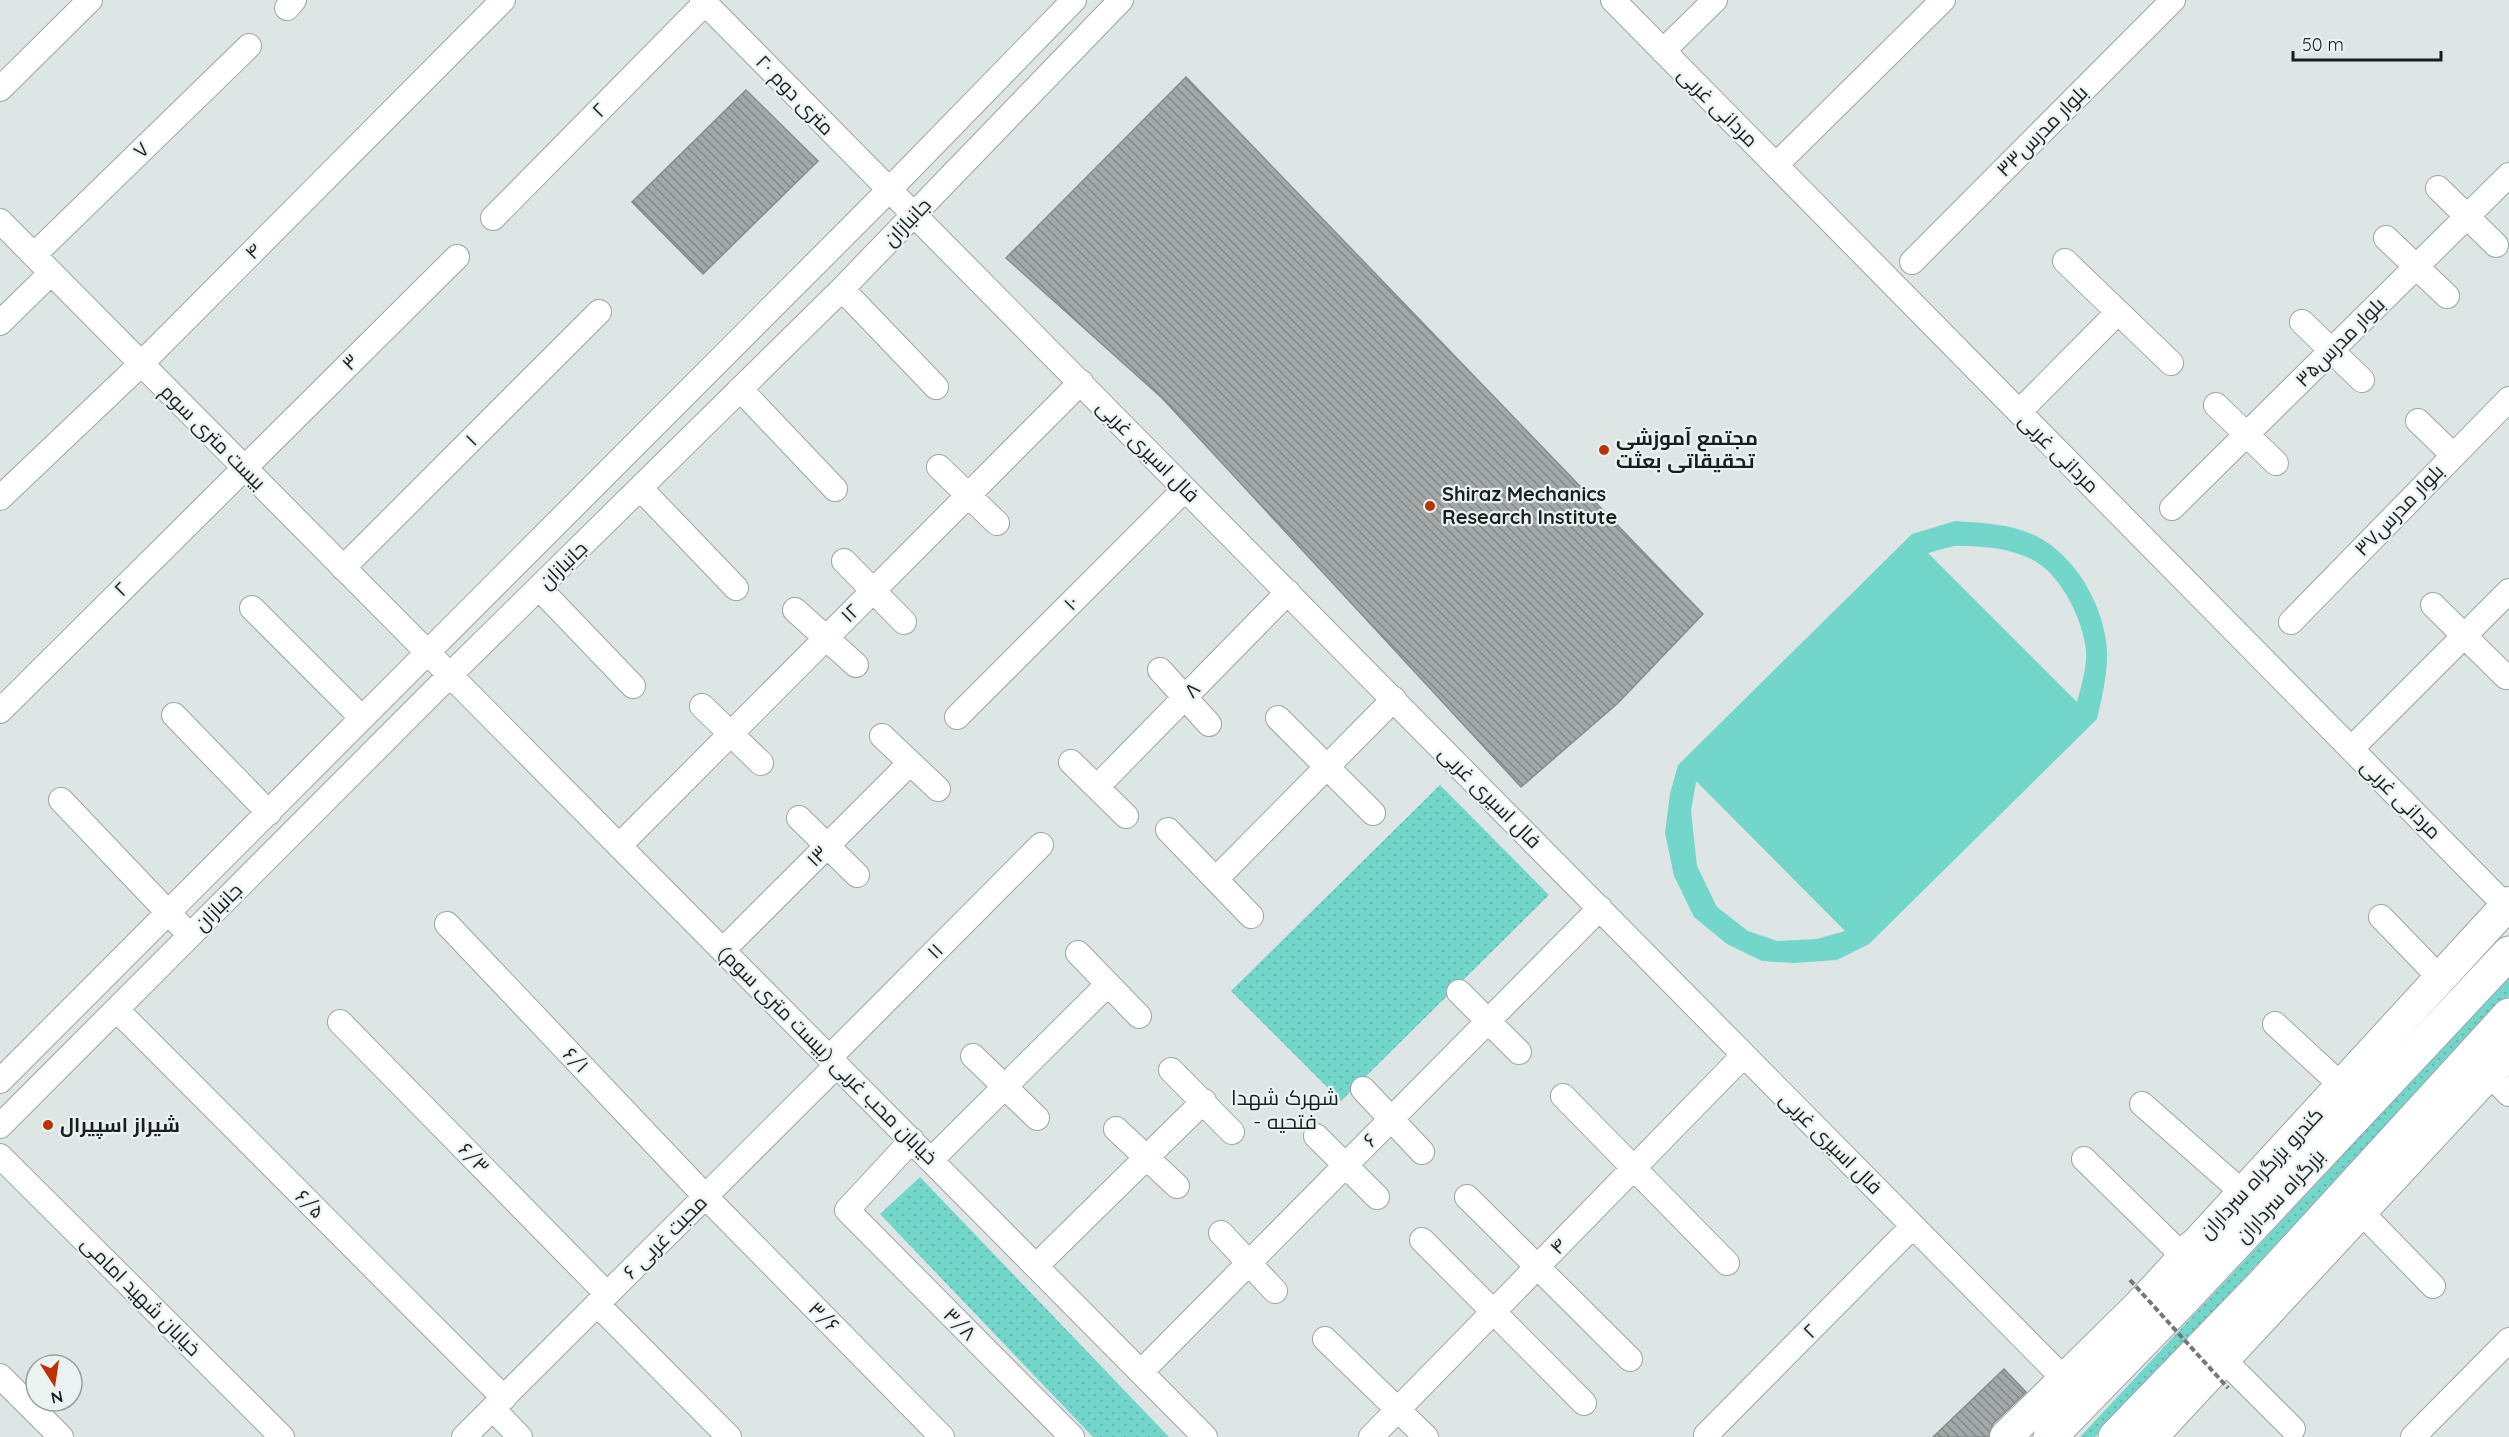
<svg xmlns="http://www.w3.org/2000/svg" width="2509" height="1437" viewBox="0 0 2509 1437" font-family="Quicksand,Cairo,sans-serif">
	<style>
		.grass { fill: url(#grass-dots) }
		.pitch { fill: #73d6cb; fill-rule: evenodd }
		.building { fill: url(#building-back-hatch); stroke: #868e8c; stroke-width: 1.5 }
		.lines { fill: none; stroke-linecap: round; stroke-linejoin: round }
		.minor-casing { stroke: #9da4a3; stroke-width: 26 }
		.major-casing { stroke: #9da4a3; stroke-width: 34 }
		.highway-casing { stroke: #9da4a3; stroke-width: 35 }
		.minor { stroke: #fff; stroke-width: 24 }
		.major { stroke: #fff; stroke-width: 32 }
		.highway { stroke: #fff; stroke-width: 33 }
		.path-bridge { stroke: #737877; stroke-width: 4; stroke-dasharray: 6 3; stroke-linecap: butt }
		.poi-dot { fill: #b30; stroke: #ebf3f2; stroke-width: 2 }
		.labels { text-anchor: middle; stroke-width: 4.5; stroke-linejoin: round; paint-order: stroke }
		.street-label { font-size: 20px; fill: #1b1e1d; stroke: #ebf3f2 }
		.poi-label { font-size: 20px; font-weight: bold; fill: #1b1e1d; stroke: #ebf3f2; text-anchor: start }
		.neighbourhood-label { font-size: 21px; fill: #1b1e1d; stroke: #ebf3f2 }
	</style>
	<defs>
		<pattern id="grass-dots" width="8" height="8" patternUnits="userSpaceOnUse" patternTransform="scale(1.5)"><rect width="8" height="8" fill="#73d6cb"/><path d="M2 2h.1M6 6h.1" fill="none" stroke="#63b7ae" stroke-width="1.8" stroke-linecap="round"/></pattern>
		<pattern id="building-back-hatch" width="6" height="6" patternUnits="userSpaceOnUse" patternTransform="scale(1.5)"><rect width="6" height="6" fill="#a2a9a8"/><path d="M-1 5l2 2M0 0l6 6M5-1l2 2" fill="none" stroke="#838988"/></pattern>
	</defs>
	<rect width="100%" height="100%" fill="#dee6e5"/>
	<path class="grass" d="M1440 785 1549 895 1341 1101 1231 991Z
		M2509 977V996L2095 1437H2080Z
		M920 1177 1169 1437H1093L880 1214Z"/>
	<path class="pitch" d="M1955 521C1985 523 2019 524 2045 541 2080 564 2104 608 2107 650 2108 673 2102 697 2097 719L1869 944 1837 960 1794 963 1762 961 1727 944 1694 917 1674 876 1665 833 1670 794 1678 765 1912 534ZM1954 546C1981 546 2006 547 2031 559 2060 572 2084 621 2086 652 2087 667 2081 687 2077 702L1928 553ZM1696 782H1697L1845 931 1817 939 1777 941 1748 931 1717 907 1697 866 1691 811Z"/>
	<path class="building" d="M1186 77 1703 614 1618 703 1521 787 1162 398 1006 258Z
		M746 90 818 161 703 274 632 202Z
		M2004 1369 2026 1392 1993 1424 1989 1437H1933Z"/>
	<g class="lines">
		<defs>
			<path id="minor" d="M702 0 2065 1380
				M1613 0 2506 906
				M287 8 294 0
				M1663 51 1715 0
				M0 89 90 0
				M1776 165 1943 0
				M2438 188 2496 245
				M493 218 705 3
				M0 221 1205 1437
				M2386 238 2447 296
				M34 255 249 46
				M2065 261 2171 363
				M1912 262 2173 0
				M842 289 936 387
				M2302 322 2362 380
				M0 323 51 273
				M740 389 835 489
				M2216 405 2276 463
				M2019 412 2118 312
				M2418 421 2453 455
				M939 467 997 523
				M641 489 736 588
				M0 498 141 364 503 0
				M2172 508 2509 175
				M844 561 904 622
				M343 568 599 312
				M539 588 633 686
				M2433 605 2506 677
				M252 608 362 718
				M795 610 856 665
				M2291 622 2509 399
				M1160 670 1209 724
				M702 706 761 763
				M0 711 457 257
				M174 715 269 813
				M957 717 1185 489
				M1278 718 1373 813
				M882 736 938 789
				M2351 749 2509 591
				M1071 762 1126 816
				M1097 787 1288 592
				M61 800 180 925
				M799 818 857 875
				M1168 830 1251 916
				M620 845 1081 382
				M1216 879 1394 699
				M2381 917 2439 977
				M447 924 705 1196 942 1437
				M723 950 910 763
				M1078 953 1139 1016
				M1459 992 1519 1052
				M117 1010 504 1398
				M340 1022 607 1294
				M2275 1024 2341 1085
				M973 1056 1037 1118
				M830 1057 1041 845
				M1171 1070 1232 1132
				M2489 1074 2509 1094
				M0 1081 889 190 1074 0
				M1363 1089 1422 1152
				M1563 1096 1727 1263
				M2142 1104 2242 1192
				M0 1126 451 674 842 289 1121 0
				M1116 1129 1177 1186
				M1316 1136 1377 1197
				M912 1140 847 1210 1072 1437
				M0 1156 282 1437
				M2084 1159 2183 1256
				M931 1160 1108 984
				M1467 1197 1630 1359
				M2360 1211 2433 1286
				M1221 1233 1275 1291
				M1422 1240 1584 1403
				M1036 1266 1204 1101
				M597 1304 729 1437
				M1325 1339 1426 1437
				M2223 1359 2293 1429
				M1141 1372 1600 908
				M0 1376 61 1437
				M493 1409 520 1437
				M1706 1435 1913 1226
				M464 1437 837 1065
				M1371 1437 1744 1055
				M2413 1437 2509 1340"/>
			<path id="major" d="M2006 1437 2143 1302 2509 903
				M2151 1437 2509 1052"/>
			<path id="highway" d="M2193 1247 2197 1285
				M2143 1302 2185 1298
				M2050 1437 2185 1298 2509 953
				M2115 1437 2263 1284 2509 1015"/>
		</defs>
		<use href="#minor" class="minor-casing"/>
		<use href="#major" class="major-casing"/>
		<use href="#highway" class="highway-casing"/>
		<use href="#minor" class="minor"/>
		<use href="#major" class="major"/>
		<use href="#highway" class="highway"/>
		<path class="path-bridge" d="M2130 1280 2228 1388"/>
	</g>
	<g class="poi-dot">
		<circle cx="1604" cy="450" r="6"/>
		<circle cx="1430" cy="506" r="6"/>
		<circle cx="48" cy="1125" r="6"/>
	</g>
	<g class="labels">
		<g class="street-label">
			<text transform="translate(795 95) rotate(46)" y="7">۲۰ متری دوم</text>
			<text transform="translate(1718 107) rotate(45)" y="7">مردانی غربی</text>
			<text transform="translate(599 110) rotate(-45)" y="7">۲</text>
			<text transform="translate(2042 131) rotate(-45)" y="7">بلوار مدرس۳۳</text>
			<text transform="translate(141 150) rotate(-44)" y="7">۷</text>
			<text transform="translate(907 222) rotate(-46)" y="7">جانبازان</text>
			<text transform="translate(253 251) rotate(-45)" y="7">۴</text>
			<text transform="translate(2340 342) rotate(-45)" y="7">بلوار مدرس۳۵</text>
			<text transform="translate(350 362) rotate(-45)" y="7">۳</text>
			<text transform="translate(213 437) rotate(45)" y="7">بیست متری سوم</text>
			<text transform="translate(471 440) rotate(-45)" y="7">۱</text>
			<text transform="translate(1148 451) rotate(45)" y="7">فال اسیری غربی</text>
			<text transform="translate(2059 453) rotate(45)" y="7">مردانی غربی</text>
			<text transform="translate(2399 510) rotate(-46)" y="7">بلوار مدرس۳۷</text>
			<text transform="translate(563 565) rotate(-44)" y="7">جانبازان</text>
			<text transform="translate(121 589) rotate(-45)" y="7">۲</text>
			<text transform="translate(1071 603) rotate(-45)" y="7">۱۰</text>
			<text transform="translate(850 613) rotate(-45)" y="7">۱۲</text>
			<text transform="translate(1192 690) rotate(-46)" y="7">۸</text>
			<text transform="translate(1490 797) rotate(45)" y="7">فال اسیری غربی</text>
			<text transform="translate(2401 799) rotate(45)" y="7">مردانی غربی</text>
			<text transform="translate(817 856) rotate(-45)" y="7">۱۳</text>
			<text transform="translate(218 907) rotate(-45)" y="7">جانبازان</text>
			<text transform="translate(935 951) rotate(-45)" y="7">۱۱</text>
			<text transform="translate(828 1055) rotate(45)" y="7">خیابان محب غربی (بیست متری سوم)</text>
			<text transform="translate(576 1060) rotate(46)" y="7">۶/۱</text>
			<text transform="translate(1370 1140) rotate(-45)" y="7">۶</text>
			<text transform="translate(1831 1143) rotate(45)" y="7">فال اسیری غربی</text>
			<text transform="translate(474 1158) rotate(46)" y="7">۶/۳</text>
			<text transform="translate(2261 1173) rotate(-47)" y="7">کندرو بزرگراه سرداران</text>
			<text transform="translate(2280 1196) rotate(-47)" y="7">بزرگراه سرداران</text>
			<text transform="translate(310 1204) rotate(45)" y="7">۶/۵</text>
			<text transform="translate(665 1237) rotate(-45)" y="7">محبت غربی ۶</text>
			<text transform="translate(1558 1246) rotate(-46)" y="7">۴</text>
			<text transform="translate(141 1296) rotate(45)" y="7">خیابان شهید امامی</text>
			<text transform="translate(824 1317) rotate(45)" y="7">۳/۶</text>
			<text transform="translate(960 1324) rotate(45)" y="7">۳/۸</text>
			<text transform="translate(1810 1331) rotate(-45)" y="7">۲</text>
		</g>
		<g class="poi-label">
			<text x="1616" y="445">مجتمع آموزشی<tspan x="1616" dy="23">تحقیقاتی بعثت</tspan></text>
			<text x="1442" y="501">Shiraz Mechanics<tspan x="1442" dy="23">Research Institute</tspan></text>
			<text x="60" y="1132">شیراز اسپیرال</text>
		</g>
		<g class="neighbourhood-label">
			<text x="1285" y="1105">شهرک شهدا<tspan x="1285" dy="24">- فتحیه</tspan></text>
		</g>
	</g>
	<g transform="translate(54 1383) rotate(168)"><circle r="28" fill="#ebf3f2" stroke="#989e9d" stroke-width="1.5"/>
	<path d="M0-4.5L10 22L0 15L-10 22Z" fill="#bb3300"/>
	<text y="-9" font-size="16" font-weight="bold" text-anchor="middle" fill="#1b1e1d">N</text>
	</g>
	<path d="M2293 51v9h148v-9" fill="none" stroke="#1b1e1d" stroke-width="3"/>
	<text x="2302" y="51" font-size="18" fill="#1b1e1d" stroke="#ebf3f2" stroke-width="4.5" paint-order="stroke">50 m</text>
</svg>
